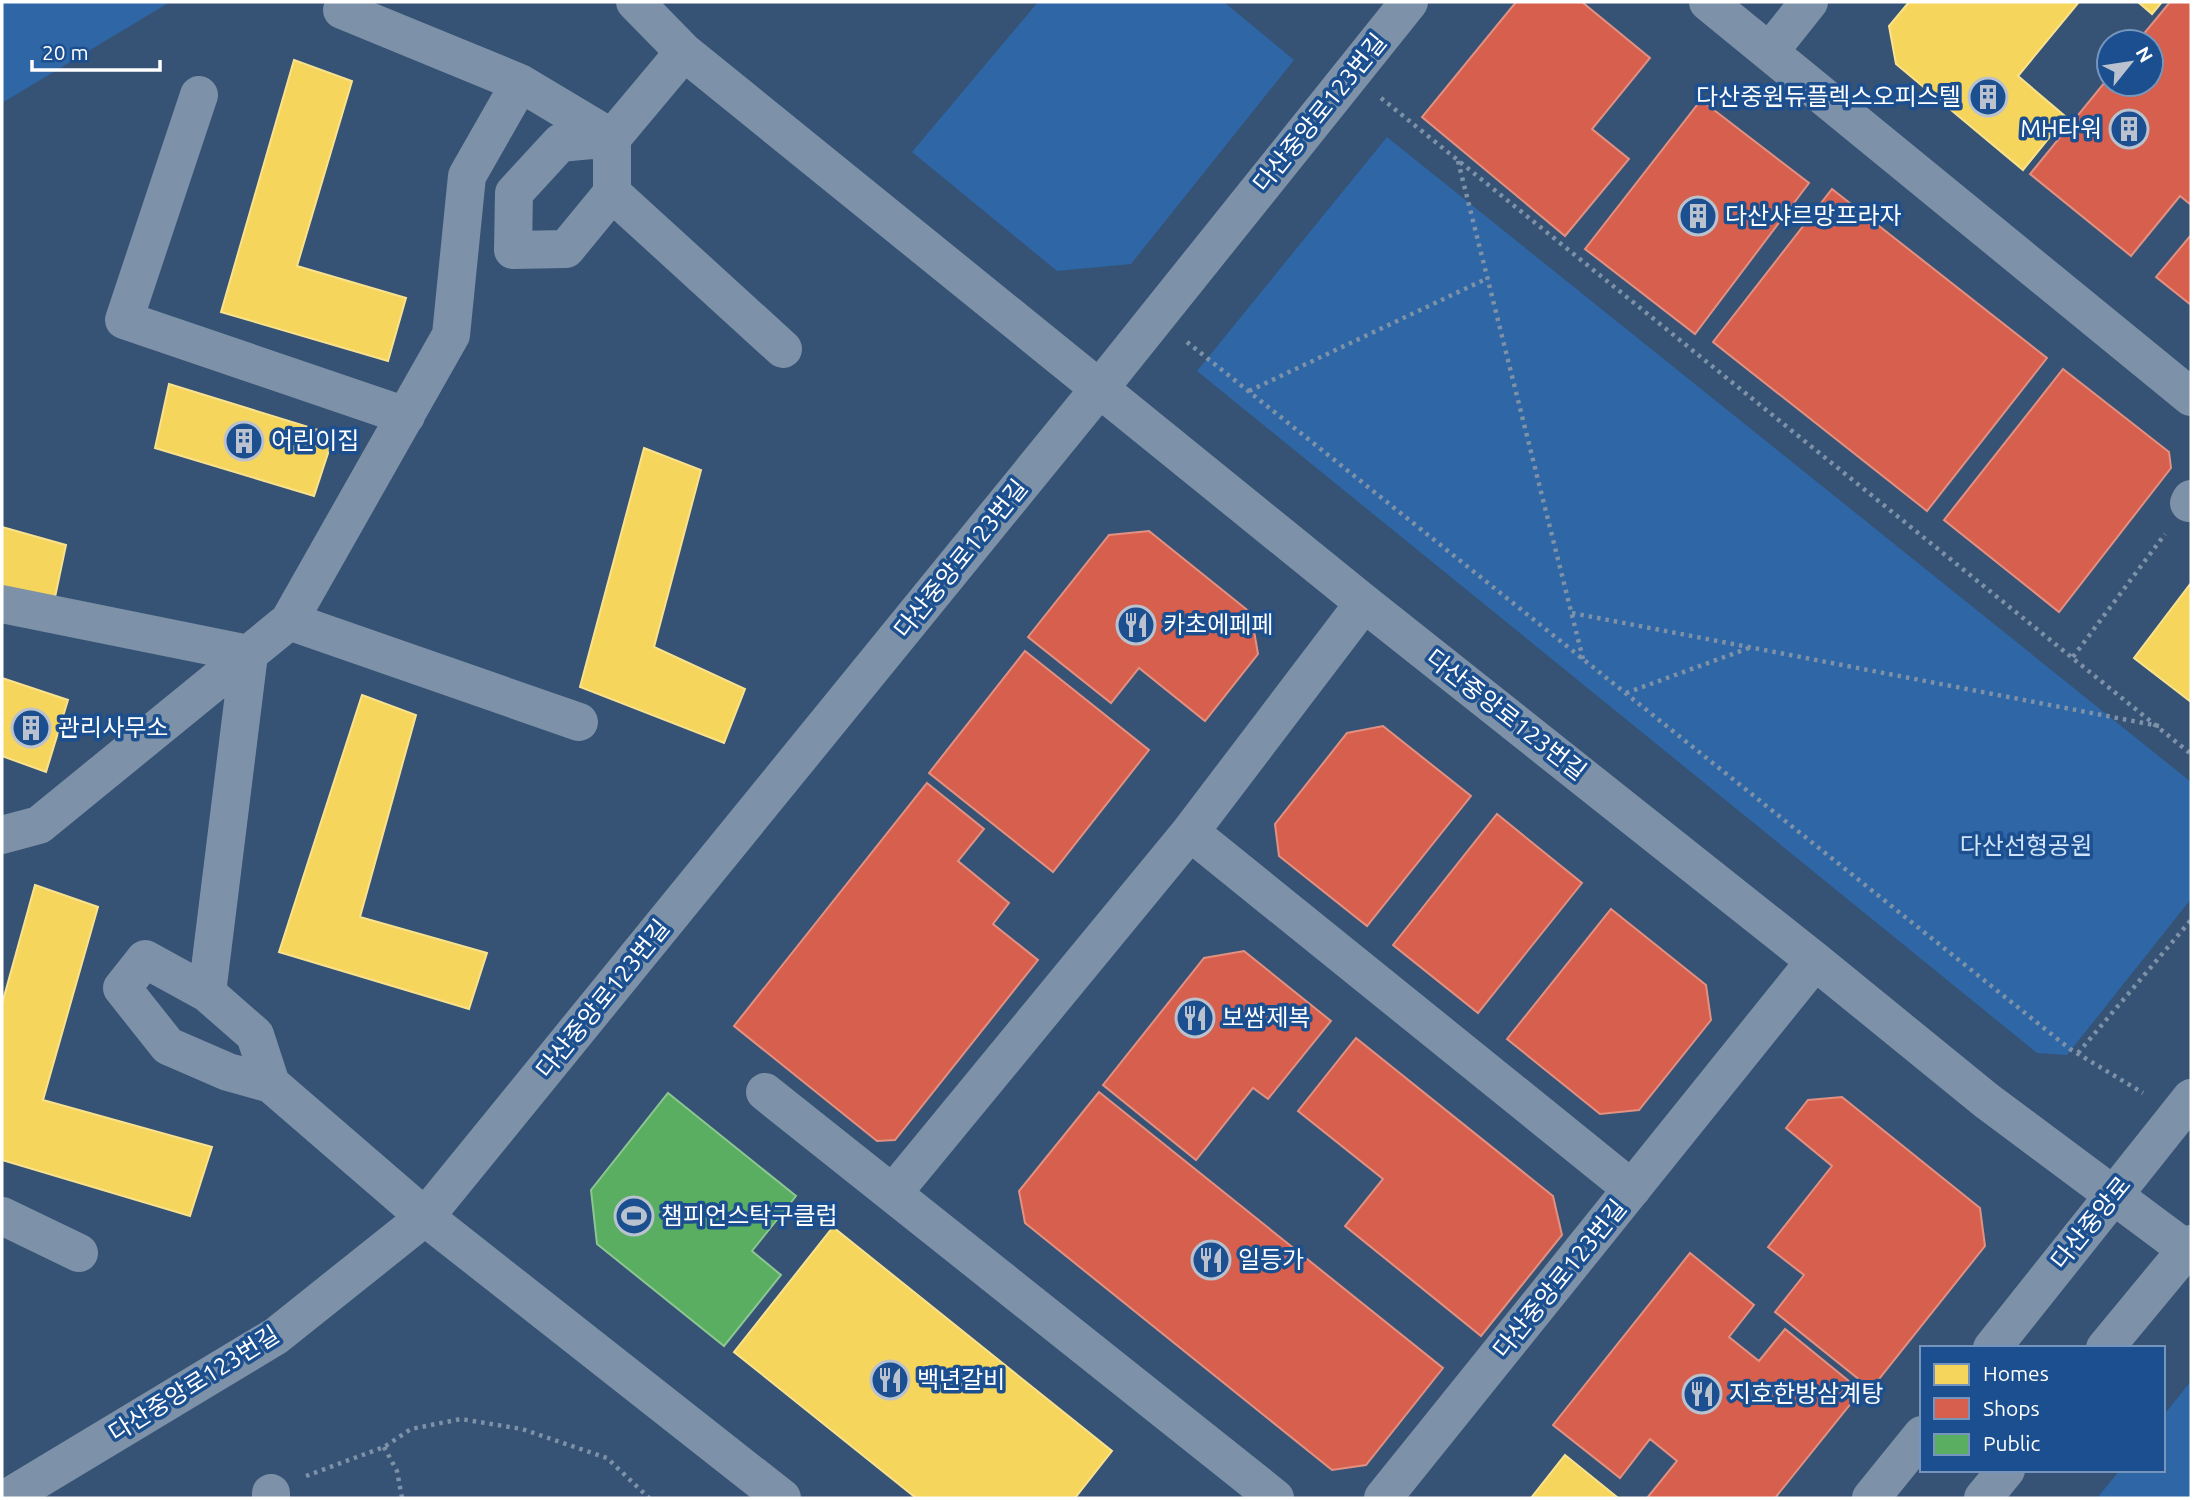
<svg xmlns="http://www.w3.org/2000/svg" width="2193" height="1500" viewBox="0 0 2193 1500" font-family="Ubuntu,'Noto Sans KR',sans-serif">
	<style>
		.green { fill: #2f66a5 }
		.homes { fill: #f6d55c; stroke: #f9e28d; stroke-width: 2 }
		.shops { fill: #d6604d; stroke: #e29082; stroke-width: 2 }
		.public { fill: #5aae61; stroke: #8cc690; stroke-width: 2 }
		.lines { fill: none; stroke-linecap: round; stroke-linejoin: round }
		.path { stroke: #7d92a8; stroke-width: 4.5; stroke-dasharray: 3.5 5; stroke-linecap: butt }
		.minor { stroke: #7d92a8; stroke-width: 38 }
		.labels { text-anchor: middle; stroke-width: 7; stroke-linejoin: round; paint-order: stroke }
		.poi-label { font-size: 24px; fill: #fff; stroke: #1b4f8f; text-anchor: start }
		.street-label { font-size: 24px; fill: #fff; stroke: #1b4f8f }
		.park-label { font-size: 24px; fill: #cfe3fa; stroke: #1b4f8f }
	</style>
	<rect width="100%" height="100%" fill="#365274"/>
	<path class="green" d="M2 2H170L2 103Z
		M1038 2H1224L1294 60 1131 264 1057 271 912 152Z
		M1387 137 2191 782V899L2067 1055 2037 1053 1197 371Z
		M2191 1381V1498H2097L2120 1470H2163V1416Z"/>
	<path class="homes" d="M1909 2H2079L2018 76 2066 117 2023 170 1896 64 1889 26Z
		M2138 2H2162L2152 14Z
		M294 60 352 81 297 266 406 298 388 361 221 312Z
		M169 384 334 435 314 496 155 448Z
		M644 448 701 470 654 647 745 689 724 743 580 687Z
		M2 527 66 545 54 602 2 588Z
		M2191 583V702L2134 658Z
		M2 678 68 700 46 772 2 756Z
		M362 695 416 715 360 917 487 953 469 1009 279 952Z
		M35 885 98 907 43 1100 212 1147 190 1216 2 1160V1004Z
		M833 1227 1112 1451 1075 1498H916L734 1352Z
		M1565 1455 1617 1497 1616 1498H1531Z"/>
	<path class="shops" d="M1516 2H1582L1650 58 1592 129 1629 159 1565 236 1422 117Z
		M2170 2H2191V205L2180 196 2131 256 2030 174 2109 77V84H2151V42H2137Z
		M1701 100 1809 183 1695 334 1585 249Z
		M1832 189 2047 358 1927 511 1713 342Z
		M2191 235V305L2156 277Z
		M2063 369 2169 452 2171 468 2059 612 1944 520Z
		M1149 531 1251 613 1258 654 1205 721 1139 668 1111 703 1028 637 1109 535Z
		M1025 651 1149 750 1053 872 929 773Z
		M1383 726 1471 796 1367 926 1279 856 1275 824 1347 733Z
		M927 783 984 829 958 861 1009 903 993 924 1038 960 895 1140 877 1141 734 1026Z
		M1497 814 1582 883 1478 1013 1393 945Z
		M1611 909 1706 985 1711 1020 1639 1110 1600 1114 1507 1039Z
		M1244 951 1331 1021 1268 1099 1253 1088 1196 1160 1103 1085 1204 958Z
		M1356 1038 1553 1196 1562 1235 1481 1336 1345 1226 1383 1179 1298 1111Z
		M1099 1092 1443 1368 1366 1465 1332 1470 1025 1223 1019 1191Z
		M1842 1097 1980 1208 1985 1246 1871 1389 1775 1312 1804 1275 1768 1247 1832 1166 1786 1128 1808 1100Z
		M1690 1253 1754 1305 1729 1337 1759 1361 1785 1329 1861 1391 1775 1498H1647L1677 1461 1650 1439 1620 1478 1553 1425Z"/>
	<path class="public" d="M668 1093 796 1196 752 1251 781 1275 724 1346 597 1244 591 1190Z"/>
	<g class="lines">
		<path class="path" d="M1381 98 2191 754
			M1458 161 1583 659
			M1187 342 2070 1049 2143 1093
			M1249 391 1488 278
			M1572 613 2159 726
			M2073 657 2165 534
			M1626 693 1749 648
			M2078 1053 2191 920
			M384 1447 397 1471 402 1498
			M306 1476 384 1447 411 1429 461 1419 522 1429 607 1458 649 1498"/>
		<path class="minor" d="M635 2 684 52 1364 603 1815 961 1987 1101 2191 1253
			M1708 2 2191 397
			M342 10 520 83
			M1770 51 1809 2
			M199 95 124 320 406 416
			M612 138 560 143 514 193 513 250 566 249 612 193V138L684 52
			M612 193 783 349
			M2189 503 2191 499
			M2 604 249 654 207 993
			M289 621 579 722
			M1190 832 1632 1189
			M2 835 39 825 289 621 451 335 467 176 520 83 612 138
			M271 1084 255 1035 207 993 145 959 122 988 168 1046 228 1072 271 1084 425 1217 782 1498
			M765 1092 1275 1498
			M893 1193 1190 832 1364 603
			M2 1216 79 1253
			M1992 1348 2191 1098
			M2105 1348 2191 1244
			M7 1498 276 1336 425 1217 1099 389 1409 2
			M271 1498V1493
			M1383 1498 1815 961
			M1871 1498 1922 1435
			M1983 1498 2006 1470"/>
	</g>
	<defs>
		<symbol id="building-ring" viewBox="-11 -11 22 22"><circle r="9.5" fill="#1b4f8f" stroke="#b9c2ce" stroke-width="1.5"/><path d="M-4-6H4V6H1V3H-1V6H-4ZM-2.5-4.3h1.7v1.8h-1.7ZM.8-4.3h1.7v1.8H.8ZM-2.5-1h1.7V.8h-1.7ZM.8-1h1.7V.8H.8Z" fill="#b9c2ce"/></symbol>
		<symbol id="restaurant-ring" viewBox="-11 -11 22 22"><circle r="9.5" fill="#1b4f8f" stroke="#b9c2ce" stroke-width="1.5"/><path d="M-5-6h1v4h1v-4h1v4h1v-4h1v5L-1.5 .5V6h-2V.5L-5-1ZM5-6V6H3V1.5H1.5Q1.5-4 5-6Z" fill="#b9c2ce"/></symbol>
		<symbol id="stadium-ring" viewBox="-11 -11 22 22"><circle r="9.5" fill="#1b4f8f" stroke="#b9c2ce" stroke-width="1.5"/><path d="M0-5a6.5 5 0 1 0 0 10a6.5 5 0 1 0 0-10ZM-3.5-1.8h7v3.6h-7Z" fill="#b9c2ce"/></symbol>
	</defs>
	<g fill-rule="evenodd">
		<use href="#building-ring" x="1966" y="75" width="44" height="44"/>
		<use href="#building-ring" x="2107" y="107" width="44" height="44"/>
		<use href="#building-ring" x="1676" y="194" width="44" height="44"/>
		<use href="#building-ring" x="222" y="419" width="44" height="44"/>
		<use href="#restaurant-ring" x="1114" y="603" width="44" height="44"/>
		<use href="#building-ring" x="9" y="706" width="44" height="44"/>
		<use href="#restaurant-ring" x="1173" y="996" width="44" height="44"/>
		<use href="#stadium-ring" x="612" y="1194" width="44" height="44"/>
		<use href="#restaurant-ring" x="1189" y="1238" width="44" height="44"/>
		<use href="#restaurant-ring" x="868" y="1358" width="44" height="44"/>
		<use href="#restaurant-ring" x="1680" y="1372" width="44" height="44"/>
	</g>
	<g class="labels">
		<g class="poi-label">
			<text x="1961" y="105" text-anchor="end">다산중원듀플렉스오피스텔</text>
			<text x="2102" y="137" text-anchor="end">MH타워</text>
			<text x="1725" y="224">다산샤르망프라자</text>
			<text x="271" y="449">어린이집</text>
			<text x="1163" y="633">카초에페페</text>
			<text x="58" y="736">관리사무소</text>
			<text x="1222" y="1026">보쌈제복</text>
			<text x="661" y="1224">챔피언스탁구클럽</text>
			<text x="1238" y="1268">일등가</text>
			<text x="917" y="1388">백년갈비</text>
			<text x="1729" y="1402">지호한방삼계탕</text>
		</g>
		<g class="street-label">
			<text transform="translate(1320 113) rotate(-51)" y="8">다산중앙로123번길</text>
			<text transform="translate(961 559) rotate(-51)" y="8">다산중앙로123번길</text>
			<text transform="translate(1506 715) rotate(38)" y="8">다산중앙로123번길</text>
			<text transform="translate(603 999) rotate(-51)" y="8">다산중앙로123번길</text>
			<text transform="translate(2091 1223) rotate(-51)" y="8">다산중앙로</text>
			<text transform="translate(1560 1279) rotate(-51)" y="8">다산중앙로123번길</text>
			<text transform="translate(194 1384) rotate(-32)" y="8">다산중앙로123번길</text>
		</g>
		<g class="park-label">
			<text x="2026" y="854">다산선형공원</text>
		</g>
	</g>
	<rect width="2193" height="1500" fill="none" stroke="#ffffff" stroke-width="7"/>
	<rect x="1920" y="1346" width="245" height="126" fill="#1b4f8f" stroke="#7695bc" stroke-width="2"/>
	<rect x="1934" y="1364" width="35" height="21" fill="#f6d55c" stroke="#7695bc" stroke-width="2"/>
	<text x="1983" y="1381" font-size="21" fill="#ffffff">Homes</text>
	<rect x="1934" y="1398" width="35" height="21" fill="#d6604d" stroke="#7695bc" stroke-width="2"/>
	<text x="1983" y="1416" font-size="21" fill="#ffffff">Shops</text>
	<rect x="1934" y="1434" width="35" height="21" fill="#5aae61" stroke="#7695bc" stroke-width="2"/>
	<text x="1983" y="1451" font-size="21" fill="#ffffff">Public</text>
	<g transform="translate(2130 63) rotate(60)"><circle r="33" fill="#1b4f8f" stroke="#7695bc" stroke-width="2"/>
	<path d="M0-5L12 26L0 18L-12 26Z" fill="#b9c2ce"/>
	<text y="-10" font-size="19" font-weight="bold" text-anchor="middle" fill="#ffffff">N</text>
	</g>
	<path d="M32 60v10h128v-10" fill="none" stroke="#ffffff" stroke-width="3.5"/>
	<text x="42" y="60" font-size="21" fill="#ffffff" stroke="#1b4f8f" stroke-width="5" paint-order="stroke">20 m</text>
</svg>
